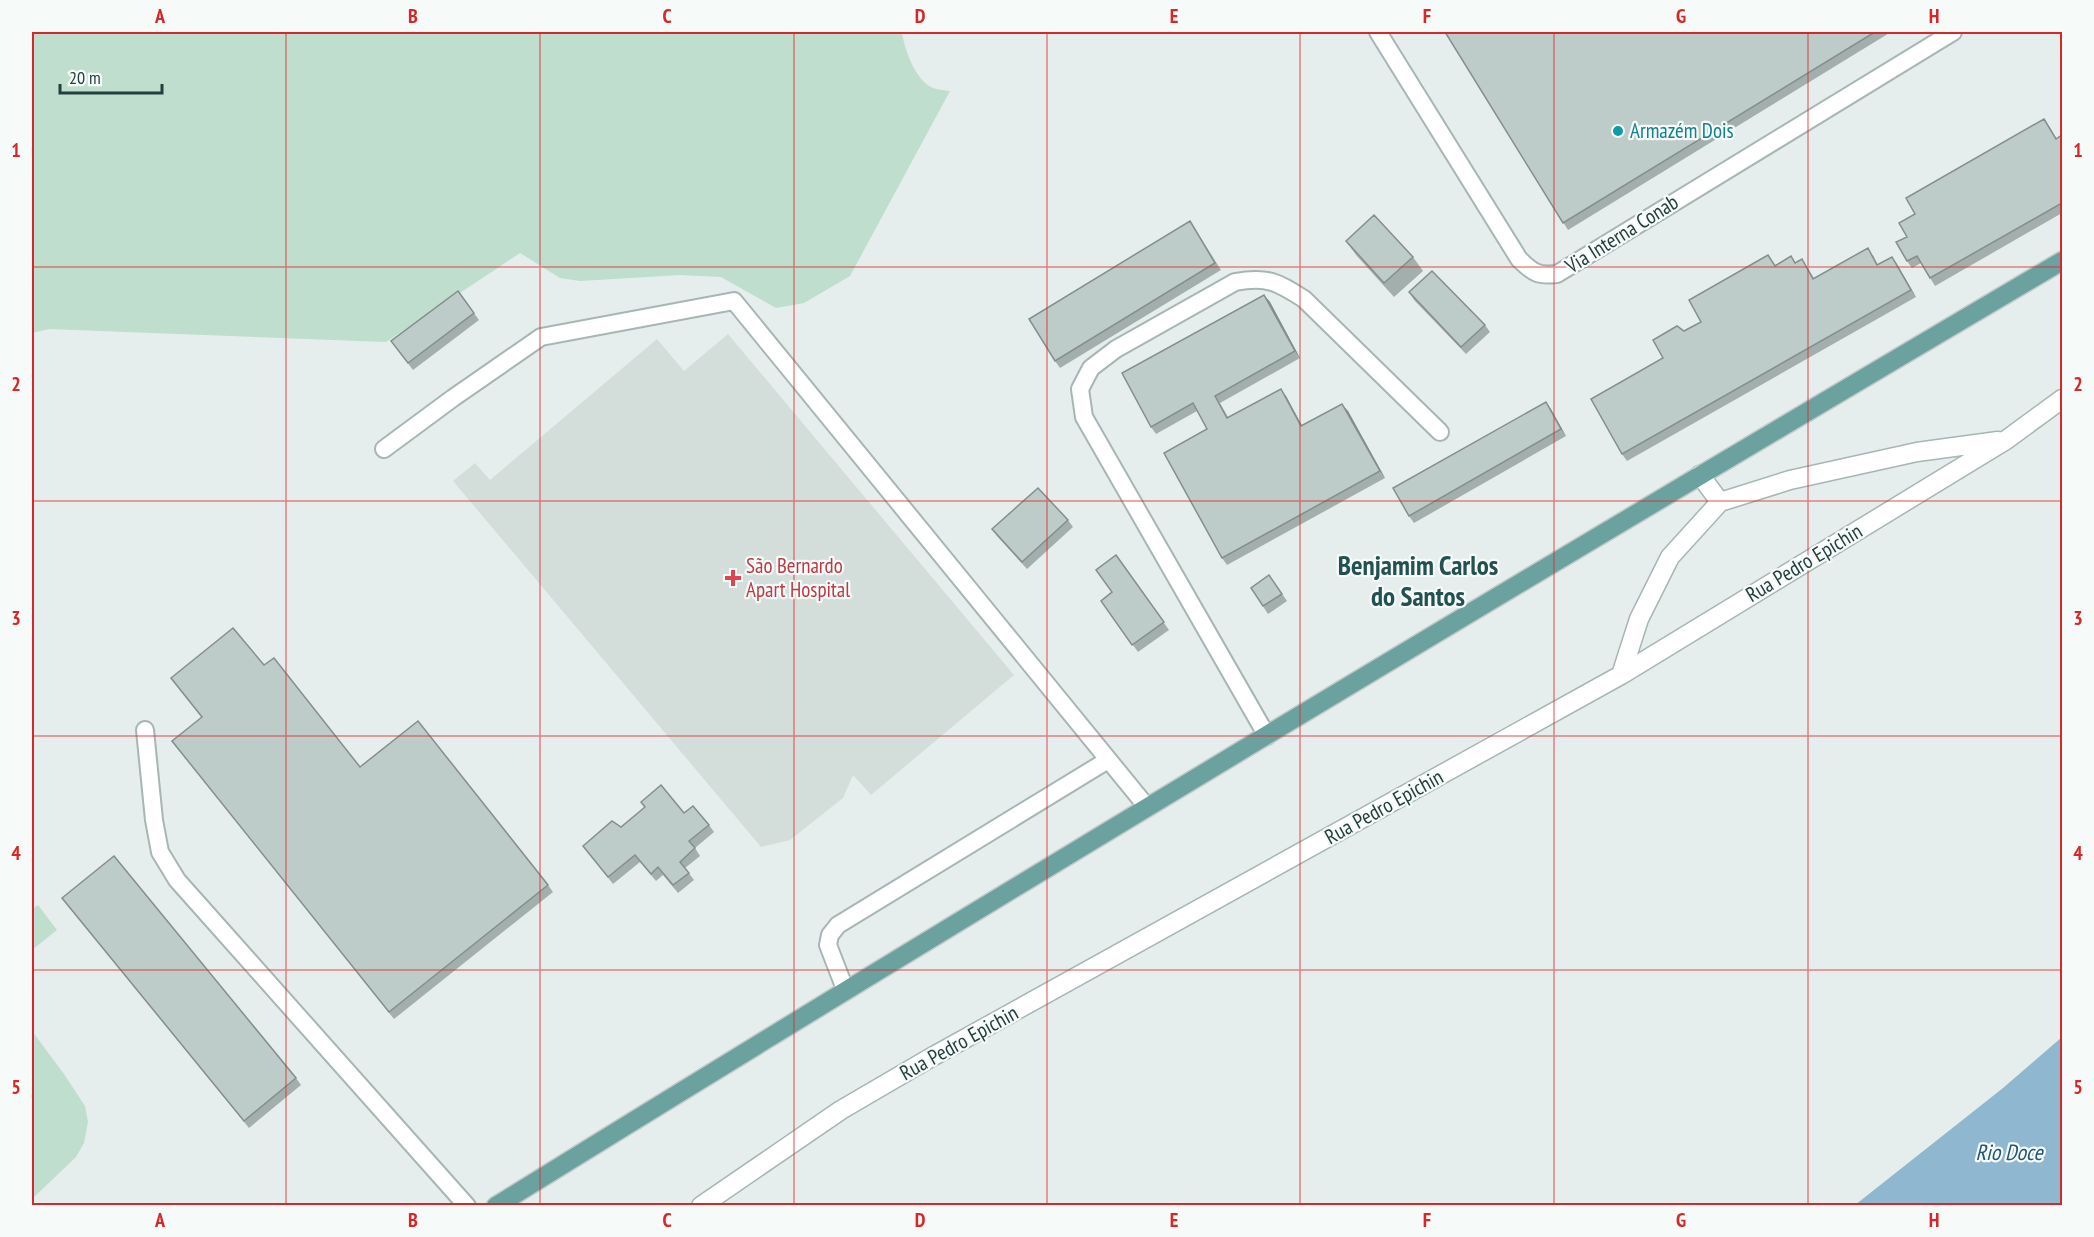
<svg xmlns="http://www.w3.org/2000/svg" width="2094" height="1237" viewBox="0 0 2094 1237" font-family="'PT Sans Narrow',sans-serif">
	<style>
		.built { fill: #d3dedb }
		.green { fill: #bfdece }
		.water { fill: #8fb7d0 }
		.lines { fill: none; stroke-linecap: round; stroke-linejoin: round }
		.service-casing { stroke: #a7b6b4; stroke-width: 20 }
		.minor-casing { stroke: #a7b6b4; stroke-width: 21 }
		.primary-casing { stroke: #c2c9c9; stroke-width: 21 }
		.service { stroke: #fff; stroke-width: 16 }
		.minor { stroke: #fff; stroke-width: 18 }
		.primary { stroke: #6ba2a0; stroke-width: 18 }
		.wall { fill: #a3afad }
		.shaded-wall { fill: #848e8d }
		.building { fill: #bdcbc9; stroke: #848e8d; stroke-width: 1.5 }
		.grid { fill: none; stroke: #d62828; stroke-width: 1.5; stroke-opacity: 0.55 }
		.culture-dot { fill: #0f9aa8; stroke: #f6faf9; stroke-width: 2 }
		.health-dot { fill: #e0444e; stroke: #f6faf9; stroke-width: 2 }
		.labels { text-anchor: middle; stroke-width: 4.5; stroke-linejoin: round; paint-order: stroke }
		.culture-label { font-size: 21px; fill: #0d838f; stroke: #f6faf9; text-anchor: start }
		.street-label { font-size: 21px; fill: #243f3e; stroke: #f6faf9 }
		.health-label { font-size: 21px; fill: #be3a42; stroke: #f6faf9; text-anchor: start }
		.water-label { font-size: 22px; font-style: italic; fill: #20567a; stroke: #f6faf9 }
		.district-label { font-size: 27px; font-weight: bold; fill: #215150; stroke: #f6faf9 }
		.neatline { fill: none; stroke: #d62828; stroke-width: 2 }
		.grid-label { font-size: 20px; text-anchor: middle; font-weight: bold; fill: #d62828 }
	</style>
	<rect width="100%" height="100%" fill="#e5eeec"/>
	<path class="built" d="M728 334 1014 675 871 795 853 775 843 798 790 840 761 847 453 481 475 463 490 480 657 339 684 371Z"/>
	<path class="green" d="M32 32H902C904 48 915 79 931 87 936 90 944 90 950 91L850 276 804 303 776 308 721 277 680 275 580 281 560 278 520 253 386 342 49 329 32 333Z
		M38 905 57 930 32 950V909Z
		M32 1031 64 1074 85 1106 88 1122 84 1143 76 1157 32 1199Z"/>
	<path class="water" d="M2062 1037V1205H1855L2003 1088Z"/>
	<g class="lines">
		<defs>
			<path id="service" d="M1378 32 1519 259C1533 273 1538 276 1557 274L1953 32
				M384 449 453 398 541 337 734 301 1147 807
				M145 730 154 820 160 852 177 880 467 1206
				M1267 736 1084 417 1080 389 1091 368 1116 349 1235 282C1268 276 1277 282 1304 299L1440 432
				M845 989 828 945 830 935 838 925 1108 760"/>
			<path id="minor" d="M1700 475 1720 502 1790 480 1917 452 1998 441
				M1621 675 1639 619 1670 557 1720 502
				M701 1206 841 1110 930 1058 1621 675 2006 440 2062 399"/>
			<path id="primary" d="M496 1206C1014 885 1537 571 2062 261"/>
		</defs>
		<use href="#service" class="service-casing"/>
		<use href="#minor" class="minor-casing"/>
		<use href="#primary" class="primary-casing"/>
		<use href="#service" class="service"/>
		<use href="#minor" class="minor"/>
		<use href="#primary" class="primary"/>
	</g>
	<path class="wall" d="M1445 32H1891L1568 230Z
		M2049 126 2056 138 2062 135V213L1935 286 1921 263 1912 268 1907 261V237L1915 214Z
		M1190 221 1221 270 1060 368 1055 361Z
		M1346 241 1413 257 1423 271 1394 297 1356 255Z
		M1873 255 1878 265 1892 257 1916 297 1627 461 1622 454 1663 358 1684 331 1701 322 1775 265 1791 256 1796 263 1802 259 1814 278Z
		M458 291 479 320 413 370 391 341Z
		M1409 292 1485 325 1490 332 1466 354 1414 300Z
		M1264 295 1270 302 1300 358 1220 403 1228 417 1286 396 1302 426 1348 411 1385 478 1227 565 1222 558 1207 429 1197 411 1156 434 1151 427Z
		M1546 402 1566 436 1414 523 1409 516Z
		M1068 520 1073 527 1027 569 997 536 992 529Z
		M1116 555 1169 630 1138 652 1101 601 1112 592Z
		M1269 575 1287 601 1268 614 1251 588Z
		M264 665 360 767 548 885 553 892 394 1019 172 741 202 717 171 678Z
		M684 813 709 825 714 832 695 848 700 856 685 868 694 880 678 893 663 875 656 881 640 862 613 884 583 846 621 827Z
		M62 898 296 1078 301 1085 249 1128Z"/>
	<path class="shaded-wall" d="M1892 257 1897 264 1916 297 1911 290Z
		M1264 295 1270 302 1300 358 1295 351Z
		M1281 389 1286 396 1306 433 1301 426Z
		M1546 402 1551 409 1566 436 1561 429Z
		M1342 404 1348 411 1385 478 1380 471Z"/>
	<path class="building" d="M1445 32H1875L1563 223Z
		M2044 119 2056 139 2062 135V203L1930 278 1917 256 1907 261 1896 242 1907 237 1899 223 1915 214 1906 198Z
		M1374 215 1413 257 1384 283 1346 241Z
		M1190 221 1215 263 1055 361 1029 319Z
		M1868 248 1877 265 1892 257 1911 290 1622 454 1591 399 1663 358 1653 340 1677 326 1684 331 1701 322 1689 300 1768 255 1775 266 1791 256 1795 263 1802 259 1813 279Z
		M1432 271 1485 325 1461 347 1409 292Z
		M458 291 474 313 408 363 391 341Z
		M1264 295 1295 351 1215 396 1227 418 1281 389 1301 426 1342 404 1380 471 1222 558 1164 453 1207 429 1193 403 1151 427 1122 373Z
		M1546 402 1561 429 1409 516 1393 488Z
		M1038 488 1068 520 1022 562 992 529Z
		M1116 555 1164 622 1132 645 1101 601 1112 592 1096 570Z
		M1269 575 1282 594 1263 606 1251 588Z
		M233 628 264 665 274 658 360 767 418 721 548 885 389 1012 172 741 202 717 171 678Z
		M661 785 684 813 693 806 709 825 689 841 695 848 680 862 689 873 673 885 658 867 651 874 635 855 608 877 583 846 612 821 621 827 645 807 641 802Z
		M114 856 296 1078 244 1121 62 898Z"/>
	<path class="grid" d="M286 32V1206M540 32V1206M794 32V1206M1047 32V1206M1300 32V1206M1554 32V1206M1808 32V1206M32 267H2062M32 501H2062M32 736H2062M32 970H2062"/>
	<circle class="culture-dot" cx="1618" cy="131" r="6"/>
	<path class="health-dot" d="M730 569h6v6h6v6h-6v6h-6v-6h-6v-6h6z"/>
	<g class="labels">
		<g class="culture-label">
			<text x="1630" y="138">Armazém Dois</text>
		</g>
		<g class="street-label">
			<text transform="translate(1622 234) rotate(-32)" y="7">Via Interna Conab</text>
			<text transform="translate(1804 563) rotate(-31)" y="7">Rua Pedro Epichin</text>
			<text transform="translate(1384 807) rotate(-29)" y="7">Rua Pedro Epichin</text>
			<text transform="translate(959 1043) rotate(-29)" y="7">Rua Pedro Epichin</text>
		</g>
		<g class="health-label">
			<text x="746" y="573">São Bernardo<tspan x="746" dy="24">Apart Hospital</tspan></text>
		</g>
		<g class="water-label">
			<text x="2009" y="1160">Rio Doce</text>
		</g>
		<g class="district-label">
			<text x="1418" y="575">Benjamim Carlos<tspan x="1418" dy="31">do Santos</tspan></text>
		</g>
	</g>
	<rect width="2094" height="1237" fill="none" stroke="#f6faf9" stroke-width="66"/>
	<path d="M60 84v9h102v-9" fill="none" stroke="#243f3e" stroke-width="3"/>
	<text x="69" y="84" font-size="18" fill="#243f3e" stroke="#f6faf9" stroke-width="4.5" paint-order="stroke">20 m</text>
	<rect x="33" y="33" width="2028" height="1171" class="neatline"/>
	<g class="grid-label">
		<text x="160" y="23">A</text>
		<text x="413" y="23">B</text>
		<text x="667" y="23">C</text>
		<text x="920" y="23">D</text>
		<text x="1174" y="23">E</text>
		<text x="1427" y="23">F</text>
		<text x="1681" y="23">G</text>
		<text x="1934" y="23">H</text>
		<text x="16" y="157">1</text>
		<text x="2078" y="157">1</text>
		<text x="16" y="391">2</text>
		<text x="2078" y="391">2</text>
		<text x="16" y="625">3</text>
		<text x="2078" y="625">3</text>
		<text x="16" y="860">4</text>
		<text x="2078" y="860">4</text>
		<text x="16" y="1094">5</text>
		<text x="2078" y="1094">5</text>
		<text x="160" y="1227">A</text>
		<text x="413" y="1227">B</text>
		<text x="667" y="1227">C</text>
		<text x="920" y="1227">D</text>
		<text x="1174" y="1227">E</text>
		<text x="1427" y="1227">F</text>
		<text x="1681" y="1227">G</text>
		<text x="1934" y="1227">H</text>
	</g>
</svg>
